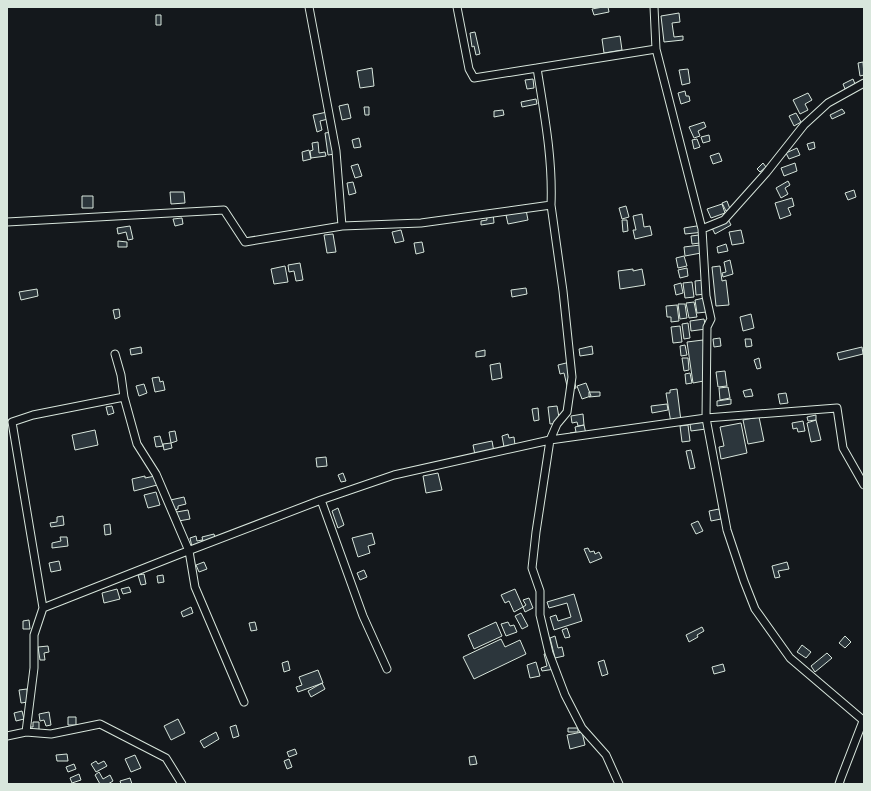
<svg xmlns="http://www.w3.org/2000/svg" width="871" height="791" viewBox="0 0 871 791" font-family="'Nunito Sans',sans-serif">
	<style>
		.building { fill: #2c363c; stroke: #d8e6dc }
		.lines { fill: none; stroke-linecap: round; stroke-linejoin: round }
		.street-casing { stroke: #d8e6dc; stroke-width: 9 }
		.street { stroke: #14181c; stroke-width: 7 }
	</style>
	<rect width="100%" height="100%" fill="#14181c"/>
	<path class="building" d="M603 7H608L609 12 594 15 592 9Z
		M679 13 680 22 672 23 674 37 683 36V40L664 42 661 16Z
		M156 15H161V25H156Z
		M475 32 480 54 476 55 474 46 472 47 470 33Z
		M620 36 622 50 604 53 602 39Z
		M863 62 864 75 860 76 858 63Z
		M372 68 374 86 360 88 357 71Z
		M688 69 690 83 682 85 679 70Z
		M533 79 534 88 527 89 525 80Z
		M853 79 855 84 845 89 843 84Z
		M685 91 686 96H689L690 101 681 104 678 93Z
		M808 93 812 100 805 104 808 110 800 114 793 100Z
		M536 99 537 104 522 107 521 102Z
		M348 104 351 118 342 120 339 106Z
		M364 107H369V115H365Z
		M842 109 845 113 832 119 830 115Z
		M503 110 504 115 494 117V111Z
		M327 112 328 119 320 121 322 130 317 132 313 115Z
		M796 113 801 122 794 126 789 116Z
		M704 122 706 127 698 131 700 136 694 138 689 127Z
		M332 132 335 154 328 155 325 133Z
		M709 135 710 141 703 143 701 137Z
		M359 138 361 147 354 148 352 140Z
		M697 139 700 147 694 149 692 140Z
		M318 142 319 153 325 152 326 156 311 158 310 151 313 150 312 143Z
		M814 142 815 148 809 150 807 144Z
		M797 148 800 155 789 159 786 153Z
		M309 150 311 159 303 161 302 152Z
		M719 153 722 161 713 164 710 156Z
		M763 163 766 167 760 172 757 169Z
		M795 163 797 171 784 176 781 168Z
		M358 164 362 176 355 178 351 166Z
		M788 181 790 185 785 188 788 194 781 198 776 188Z
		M353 182 356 193 349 195 347 183Z
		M854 190 856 197 848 200 845 193Z
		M170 192H184L185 203 171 204Z
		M82 196H93V208H82Z
		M792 198 794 206 788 208 791 215 780 219 775 203Z
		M727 201 730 209 726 211 722 203Z
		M722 204 725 213 711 218 707 209Z
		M626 206 629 217 622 219 619 208Z
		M526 210 528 220 508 224 506 215Z
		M493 212 494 223 481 225V221L487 220 486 213Z
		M642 214 644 227 650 226 652 235 635 239 633 230H636L633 216Z
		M182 218 183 224 175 226 173 219Z
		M728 219 731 225 715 234 712 228Z
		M622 220H627L628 231 623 232Z
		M703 225 704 232 685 234 684 228Z
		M130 226 133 239 128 240 126 232 118 234 117 228Z
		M401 230 404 241 395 243 392 232Z
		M741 230 744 243 732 245 729 232Z
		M333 234 336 252 327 253 324 235Z
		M699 235 700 243 692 244 691 236Z
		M118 241 127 242V247H118Z
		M422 242 424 252 416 254 414 243Z
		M726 244 728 251 718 253 717 247Z
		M700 245 701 253 685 256 684 247Z
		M684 256 687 266 678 268 676 258Z
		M730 260 733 274 723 277 722 273 726 272 724 262Z
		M300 263 303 280 296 281 294 271 289 272 288 265Z
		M285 266 288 282 274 284 271 269Z
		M720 266 722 281 726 280 729 305 716 306 712 267Z
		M687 268 688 276 680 278 678 270Z
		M633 269V271L642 269 645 285 620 289 618 271Z
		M704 280 706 294 696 295 695 281Z
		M692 282 694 297 685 298 683 283Z
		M681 283 683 293 676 295 674 285Z
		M526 288 527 294 512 297 511 290Z
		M37 289 38 296 21 300 19 292Z
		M704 298 707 312 697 313 695 300Z
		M694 302 697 317 689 318 686 303Z
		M678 304H685L687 318 680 319Z
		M677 305 679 321 671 322V317H667L666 306Z
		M119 309 120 317 115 319 113 310Z
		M751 314 754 328 743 331 740 317Z
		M704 319 706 329 691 331 690 321Z
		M688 323 690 338 684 339 682 324Z
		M680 326 682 342 673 343 671 327Z
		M720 338 721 346 714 347 713 339Z
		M745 339H751L752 346 746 347Z
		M703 340 709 380 693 383 687 342Z
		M685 345 687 355 681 356 680 346Z
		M592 346 593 354 580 356 579 349Z
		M141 347 142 353 131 355 130 349Z
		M862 347 863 354 839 360 837 353Z
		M485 350V356L476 357V352Z
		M682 358H688L689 370 684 371Z
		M759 358 761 368 757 369 754 360Z
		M570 362 576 388 568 390 564 373 560 374 558 365Z
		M500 363 502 378 492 380 490 365Z
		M725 371 727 386 718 387 716 372Z
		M690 373 692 383 686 384 685 374Z
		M159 377 160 382 163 381 165 390 155 392 152 378Z
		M586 383 591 396 582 399 577 386Z
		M144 384 147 393 139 396 136 386Z
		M728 387 730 398 720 400 719 388Z
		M677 389 681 421 671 423 666 393H670V390Z
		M751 389 753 396 745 397 743 391Z
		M589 392H600V396L589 397Z
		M786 393 788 403 780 404 778 394Z
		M731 399V404L717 406V401Z
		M667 404 668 410 652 413 651 406Z
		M112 406 114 413 108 415 106 407Z
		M557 406 560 423 550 424 548 407Z
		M538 408 539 420 534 421 532 409Z
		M583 414 584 425 578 426 577 422 572 423 571 416Z
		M816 415V420L808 421 807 417Z
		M759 417 764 441 748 444 743 420Z
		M816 420 821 440 811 442 807 423Z
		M803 421 805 431 798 432 797 428 793 429 792 423Z
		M705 422 706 429 691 431 690 424Z
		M741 423 747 453 721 459 719 447 724 446 720 427Z
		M584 425 586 434 571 437 570 433 576 432 575 427Z
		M688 425 690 441 682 442 680 426Z
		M95 430 98 445 75 450 72 435Z
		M175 431 177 441 171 443 169 432Z
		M508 434 509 438 514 437 515 445 504 447 502 436Z
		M160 436 163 446 156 447 154 437Z
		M492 441 494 452 475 455 473 445Z
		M171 443 172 448 164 450 163 444Z
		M691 450 695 468 690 469 686 451Z
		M326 457 327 466 317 467 316 458Z
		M343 473 346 481 341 482 338 475Z
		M438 473 442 490 426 493 423 476Z
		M145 476V478L155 476 157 485 134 491 132 479Z
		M156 492 160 505 148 508 144 495Z
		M184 497 186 504 178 506V509L169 512 166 501Z
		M338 508 344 525 338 528 332 511Z
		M719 509 721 519 711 521 709 511Z
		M188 510 190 519 173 522 171 513Z
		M63 516 64 525 51 527 50 523 57 522V517Z
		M698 521 703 531 696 534 691 524Z
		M110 524 111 534 105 535 104 525Z
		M372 533 375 544 368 546 370 553 358 557 352 538Z
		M214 534 216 542 204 545 202 537Z
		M196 536 197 541 202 540 203 545 192 547 190 538Z
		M60 537H67L68 546 52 548V543L61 541Z
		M588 548 590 552 594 551 595 554 599 552 602 558 590 563 584 549Z
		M59 561 61 570 51 572 49 563Z
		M204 562 207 569 199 572 196 565Z
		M787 562 789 569 778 571 780 577 775 578 772 566Z
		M364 570 367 577 360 580 357 573Z
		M144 574 146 584 141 585 138 575Z
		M163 575 164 582 158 583 157 576Z
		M129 587 131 592 123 594 121 589Z
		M117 589 120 599 104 603 102 593Z
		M515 589 523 607 514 612 509 601 505 603 501 595Z
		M574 594 582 621 554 630 550 617 556 615 558 621 571 617 567 603 549 608 547 602Z
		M529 598 533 608 525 612 523 607 526 605 523 600Z
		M191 607 193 613 183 617 181 612Z
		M521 613 528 626 522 629 515 616Z
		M29 620 30 629H23V621Z
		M255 622 257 630 251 631 249 623Z
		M496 622 502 636 474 649 468 635Z
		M508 622 510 626 514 625 517 632 506 636 501 624Z
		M702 627 704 631 697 635 698 637 689 642 686 635Z
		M567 628 570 637 565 638 562 630Z
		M555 636 558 648 562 647 564 656 555 658 550 638Z
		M845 636 851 642 845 648 839 643Z
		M501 639 505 647 520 640 526 654 474 679 463 657Z
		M802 645 811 652 806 658 797 652Z
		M48 646 49 652 44 653 45 660H40L38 647Z
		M552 652 555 669 542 671 541 668 547 666 544 654Z
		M827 653 832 658 815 672 811 666Z
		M604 660 608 674 602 676 598 662Z
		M288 661 290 670 284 672 282 663Z
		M536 662 540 676 530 678 527 665Z
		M723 664 725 671 714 674 712 667Z
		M318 670 323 683 298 692 296 687 302 685 299 677Z
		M322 683 325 689 311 697 308 691Z
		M27 689 28 702 21 703 19 690Z
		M22 711 24 719 16 721 14 713Z
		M49 712 51 725 46 726 44 720 40 721 39 714Z
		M68 717H76V725H68Z
		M178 719 185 733 171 740 164 726Z
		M33 722H39V731L29 732V727H33Z
		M236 725 239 736 233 738 230 727Z
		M568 728H578V732H568Z
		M216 732 219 739 204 748 200 741Z
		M582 732 585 745 570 749 567 735Z
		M295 749 297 754 289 757 287 752Z
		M67 754 68 761H57L56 755Z
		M135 755 141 768 131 772 125 759Z
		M475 756 477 764 470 765 469 757Z
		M289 759 292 767 287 769 284 761Z
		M96 761 98 764 104 761 107 766 96 772 91 764Z
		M74 764 76 769 68 772 66 767Z
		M99 772 103 779 110 775 113 781 108 784H100L95 775Z
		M79 774 81 780 72 783 70 778Z
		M130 778 132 784H121L120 781Z"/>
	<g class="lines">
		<defs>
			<path id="street" d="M309 7 336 151 342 226
				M457 7 469 69 474 78 537 68
				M654 7 656 49
				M7 222 224 210 245 242 342 226 421 223 551 205
				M702 229 706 296 711 319 707 327 706 418 727 530 744 581 755 609 790 658 864 721
				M115 354 121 375 124 397
				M321 500 363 616 387 669
				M43 608 12 422 33 415 124 397 137 444 156 474 189 551 195 587 244 702
				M26 732 34 668V635L43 608 180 554 321 500 394 475 550 440 706 418 837 408 843 448 864 485
				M7 736 26 732 51 734 100 724 166 758 182 784
				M619 784 606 755 582 728 565 695 549 653 540 615V591L532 568 536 532 550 440 557 424 567 412 572 377 563 291 551 205C553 159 544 113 537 68L656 49 702 229 724 220 766 173 804 125 828 103 864 83
				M839 784 841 778 863 721"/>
		</defs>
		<use href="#street" class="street-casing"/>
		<use href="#street" class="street"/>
	</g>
	<rect width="871" height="791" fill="none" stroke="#d8e6dc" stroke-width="16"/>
</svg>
